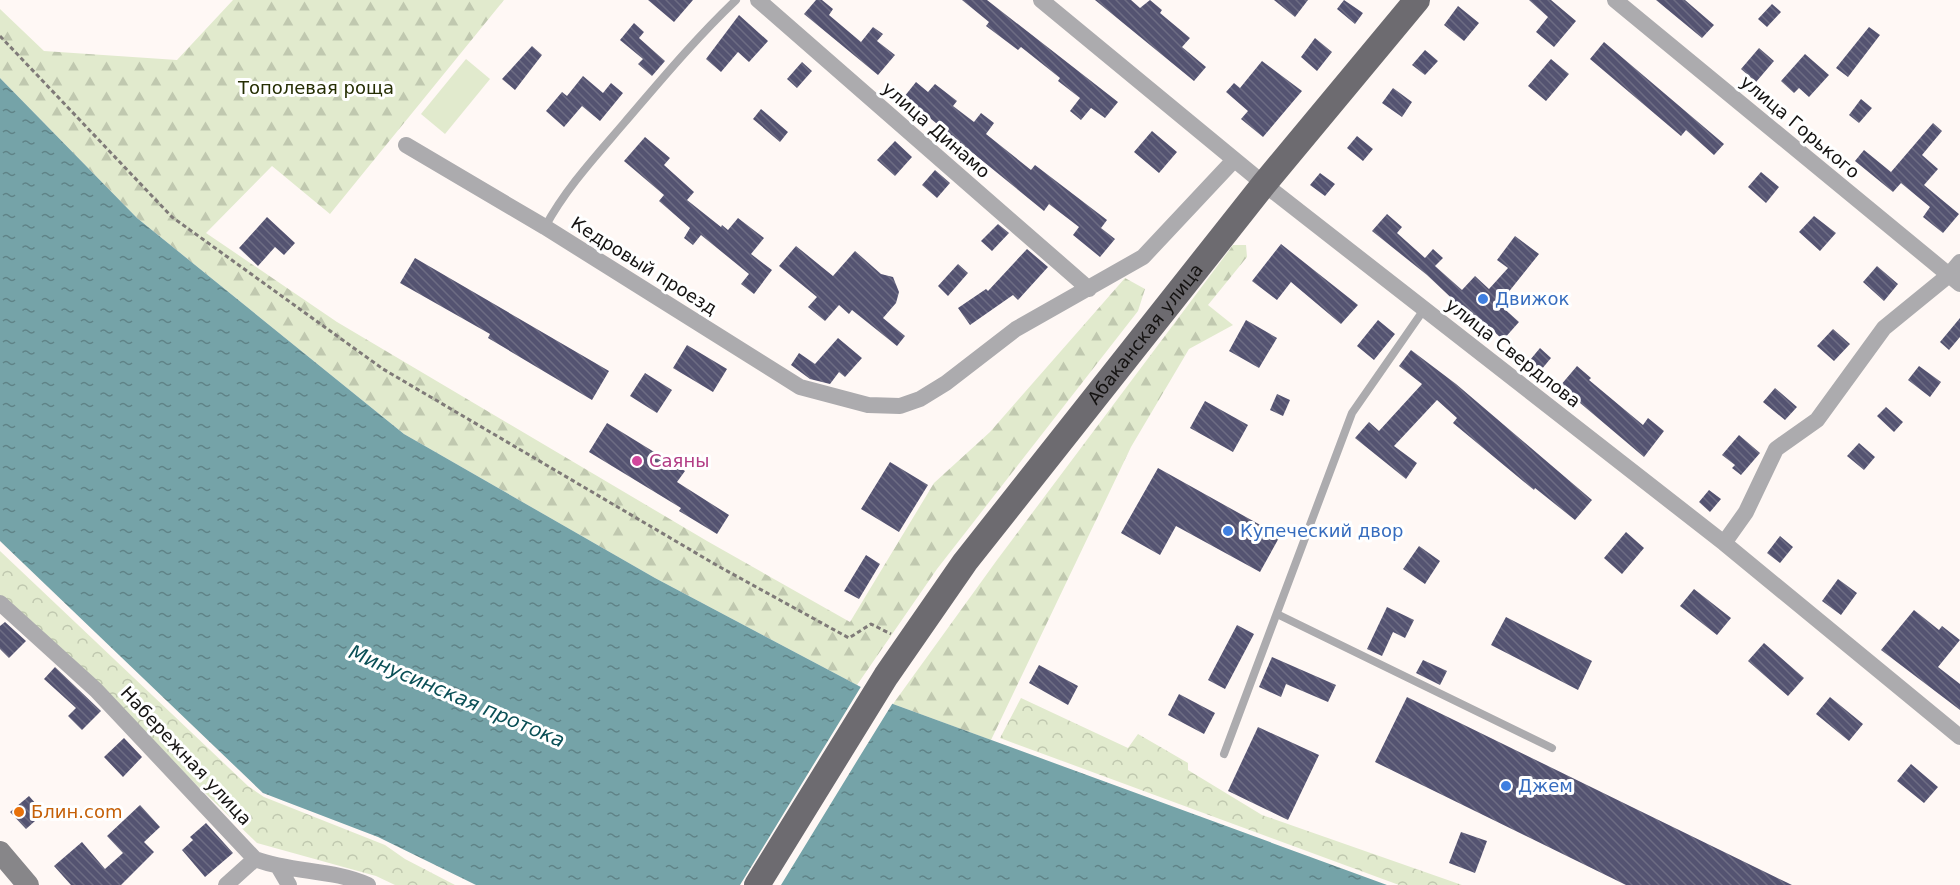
<svg xmlns="http://www.w3.org/2000/svg" width="1960" height="885" viewBox="0 0 1960 885" font-family="'DejaVu Sans',sans-serif">
	<style>
		.forest { fill: url(#forest-firs) }
		.park { fill: url(#park-crowns) }
		.pitch { fill: #e1eacd }
		.water { fill: url(#water-ripples) }
		.pier { fill: #fff8f5 }
		.building { fill: url(#building-back-hatch) }
		.lines { fill: none; stroke-linecap: round; stroke-linejoin: round }
		.path { stroke: #7f7a78; stroke-width: 3; stroke-dasharray: 4.5 3; stroke-linecap: butt }
		.service { stroke: #acabae; stroke-width: 8 }
		.minor { stroke: #acabae; stroke-width: 16 }
		.secondary { stroke: #878689; stroke-width: 22 }
		.primary { stroke: #6d6b70; stroke-width: 26 }
		.shop-dot { fill: #3f7fe0; stroke: #fff; stroke-width: 2 }
		.hotel-dot { fill: #d1479c; stroke: #fff; stroke-width: 2 }
		.food-dot { fill: #e8710a; stroke: #fff; stroke-width: 2 }
		.labels { text-anchor: middle; stroke-width: 6; stroke-linejoin: round; paint-order: stroke }
		.park-label { font-size: 18px; fill: #252e03; stroke: #fff }
		.street-label { font-size: 18px; fill: #141211; stroke: #fff }
		.shop-label { font-size: 18px; fill: #366cbe; stroke: #fff; text-anchor: start }
		.hotel-label { font-size: 18px; fill: #b23c85; stroke: #fff; text-anchor: start }
		.food-label { font-size: 18px; fill: #c56008; stroke: #fff; text-anchor: start }
		.water-label { font-size: 20px; font-style: italic; fill: #0a4f56; stroke: #fff }
	</style>
	<defs>
		<pattern id="forest-firs" width="22" height="20" patternUnits="userSpaceOnUse" patternTransform="scale(1.5)"><rect width="22" height="20" fill="#e1eacd"/><path d="M5 1l3.5 6h-7zM16 11l3.5 6h-7z" fill="#c0c8af"/></pattern>
		<pattern id="park-crowns" width="20" height="18" patternUnits="userSpaceOnUse" patternTransform="scale(1.5)"><rect width="20" height="18" fill="#e1eacd"/><path d="M2 6a3 3 0 1 1 6 0M12 15a3 3 0 1 1 6 0" fill="none" stroke="#c0c8af"/></pattern>
		<pattern id="water-ripples" width="26" height="14" patternUnits="userSpaceOnUse" patternTransform="scale(1.5)"><rect width="26" height="14" fill="#75a3a8"/><path d="M2 4q2-2 4 0t4 0M15 11q2-2 4 0t4 0" fill="none" stroke="#5f8387"/></pattern>
		<pattern id="building-back-hatch" width="6" height="6" patternUnits="userSpaceOnUse" patternTransform="scale(1.5)"><rect width="6" height="6" fill="#545371"/><path d="M-1 5l2 2M0 0l6 6M5-1l2 2" fill="none" stroke="#6d6c83"/></pattern>
	</defs>
	<rect width="100%" height="100%" fill="#fff8f5"/>
	<path class="forest" d="M233 0H504L330 214 272 166 206 233 337 322 707 541 850 622 934 483 990 432 1125 278 1145 289 1138 311 937 569 857 685 655 578 404 434 137 218 0 78V9L44 51 177 60Z
		M1233 245H1246L1247 257 1208 305 1233 325 1189 349 1131 447 991 740 893 704 997 560Z"/>
	<path class="park" d="M0 551 248 786 264 797 385 845 405 859 455 885H395L376 876 257 843 0 596Z
		M1021 698 1128 748 1138 734 1188 763V770L1262 815 1462 885H1399L1000 738Z"/>
	<path class="pitch" d="M466 59 490 79 445 134 421 114Z"/>
	<path class="water" d="M0 78 137 218 404 434 655 578 893 704 1387 885H476L378 837 263 793 0 541Z"/>
	<path class="pier" d="M862 685 894 701 860 756 781 885H740Z"/>
	<path class="building" d="M648 0H693L674 22Z
		M816 0H822L833 9 829 15 861 42 873 27 883 34 877 41 895 55 878 75 804 14Z
		M962 0H987L1118 102 1105 118 1091 108 1081 120 1070 111 1080 98 1058 81 1060 78 1021 47 1018 50 986 26 989 22Z
		M1095 0H1131L1140 8 1150 0 1162 10 1160 13 1190 38 1182 47 1206 67 1194 81Z
		M1274 0H1308L1295 17Z
		M1344 0 1363 13 1355 24 1337 9Z
		M1529 0H1551L1576 21 1554 47 1536 32 1548 17Z
		M1656 0H1685L1714 25 1702 38Z
		M1772 4 1781 12 1767 27 1758 19Z
		M1458 6 1479 23 1464 41 1444 25Z
		M739 15 768 41 749 62 738 52 721 72 706 59Z
		M634 23 644 32 639 38 665 61 652 76 638 64 643 59 620 40Z
		M1869 27 1880 35 1848 77 1836 68Z
		M1315 38 1332 52 1317 71 1301 57Z
		M1604 42 1724 144 1714 155 1686 130 1681 136 1590 59Z
		M532 46 542 55 515 90 502 79Z
		M1759 48 1774 61 1756 82 1741 69Z
		M1425 50 1438 61 1425 75 1412 65Z
		M1805 54 1829 75 1809 97 1799 88 1794 93 1781 81Z
		M1551 59 1569 74 1546 101 1528 86Z
		M1262 61 1302 91 1263 137 1241 119 1248 111 1226 92 1234 83 1240 88Z
		M802 62 812 71 797 88 787 79Z
		M583 76 603 93 611 83 623 93 600 121 582 106 564 127 546 111 562 92 567 96Z
		M916 82 928 92 935 84 957 101 953 106 974 122 981 113 994 123 986 134 1031 170 1035 165 1107 220 1101 228 1115 239 1100 257 1073 235 1079 227 1049 204 1044 211 904 97Z
		M1393 88 1412 102 1402 117 1382 103Z
		M1861 99 1872 108 1859 123 1849 115Z
		M761 109 788 132 780 142 753 119Z
		M1933 123 1942 131 1922 155 1938 169 1924 185 1959 214 1943 233 1923 217 1930 207 1901 183 1893 192 1855 161 1864 150 1891 172Z
		M1152 131 1177 152 1159 173 1134 152Z
		M1357 136 1373 149 1363 161 1347 148Z
		M645 137 670 158 664 165 694 192 687 200 721 227 722 225 728 230 738 218 764 238 751 254 772 270 754 294 741 284 749 274 701 235 693 245 684 238 690 228 659 201 664 195 624 161Z
		M895 141 912 157 895 176 877 160Z
		M935 170 950 183 937 198 922 185Z
		M1761 172 1779 187 1766 203 1748 187Z
		M1320 173 1335 184 1325 196 1310 185Z
		M1387 214 1402 227 1397 233 1425 258 1433 249 1443 258 1435 266 1462 290 1475 276 1489 289 1508 268 1497 260 1515 236 1539 254 1499 304 1519 322 1503 340 1483 321 1480 325 1427 275 1372 231Z
		M1814 216 1836 233 1820 251 1799 232Z
		M267 217 295 243 284 255 275 247 258 266 239 248Z
		M998 224 1009 233 992 251 981 241Z
		M1281 244 1358 305 1341 324 1291 282 1277 300 1252 281Z
		M796 246 833 276 855 251 881 274 893 277 899 292 896 303 883 318 905 336 897 346 852 310 849 314 839 305 825 321 808 307 817 297 779 266Z
		M1027 249 1048 267 1018 300 1013 295 970 325 958 308 986 289 988 291Z
		M415 258 609 371 592 400 488 338 490 334 400 283Z
		M958 264 968 273 948 296 938 286Z
		M1877 266 1898 284 1884 301 1863 282Z
		M1960 318V337L1949 350 1940 342Z
		M1246 320 1277 338 1259 368 1229 351Z
		M1378 320 1395 334 1374 360 1357 346Z
		M1833 329 1850 344 1834 361 1817 346Z
		M838 338 862 358 845 377 839 372 830 384 810 379 791 365 799 353 815 364Z
		M687 345 727 369 713 392 673 368Z
		M1540 348 1551 358 1541 370 1530 360Z
		M1411 350 1456 384 1592 500 1575 520 1535 488 1534 490 1453 423 1457 418 1437 400 1394 446 1417 463 1406 479 1355 438 1369 422 1379 431 1422 384 1399 366Z
		M1577 366 1591 378 1589 380 1643 425 1648 418 1664 431 1644 457 1560 386Z
		M1919 366 1941 382 1930 397 1908 380Z
		M645 373 672 390 657 413 630 396Z
		M1775 388 1797 407 1785 420 1763 402Z
		M1277 394 1290 400 1283 416 1270 410Z
		M1205 401 1248 425 1233 452 1190 428Z
		M1886 407 1903 422 1894 432 1877 416Z
		M607 423 685 471 677 482 729 515 717 534 679 511 681 508 589 452Z
		M1739 435 1760 453 1741 475 1732 468 1735 465 1722 455Z
		M1859 443 1875 457 1864 470 1847 456Z
		M890 462 928 485 899 532 861 509Z
		M1158 468 1280 536 1260 572 1176 526 1160 555 1121 533Z
		M1709 490 1721 499 1710 512 1699 502Z
		M1626 532 1644 548 1622 574 1604 558Z
		M1780 536 1793 547 1780 563 1767 553Z
		M1419 546 1440 561 1425 584 1403 569Z
		M866 555 880 564 859 599 844 591Z
		M1838 579 1857 593 1841 615 1822 601Z
		M1694 589 1731 618 1717 635 1680 606Z
		M1387 607 1414 620 1405 638 1393 632 1382 656 1367 649Z
		M1914 610 1939 630 1942 626 1960 640 1938 667 1960 684V710L1881 650Z
		M1506 617 1592 661 1578 690 1491 645Z
		M5 622 26 641 9 658 0 649V626Z
		M1237 625 1254 634 1225 689 1208 680Z
		M1764 643 1804 678 1788 696 1748 661Z
		M1272 657 1336 685 1328 702 1286 684 1281 697 1259 687Z
		M1423 660 1447 671 1440 685 1416 673Z
		M1039 665 1078 686 1068 705 1029 683Z
		M55 667 101 711 82 730 68 716 76 708 44 679Z
		M1179 694 1215 713 1204 734 1168 715Z
		M1407 697 1636 809 1792 885H1626L1375 762Z
		M1830 697 1863 724 1849 741 1816 714Z
		M1258 727 1319 755 1288 820 1228 791Z
		M124 738 142 757 123 777 104 757Z
		M1911 764 1938 787 1924 803 1897 781Z
		M29 796 44 813 26 829 10 812Z
		M140 805 160 827 144 842 154 852 121 885H71L54 866 82 842 105 869 123 853 107 836Z
		M206 823 233 853 205 877 182 850 193 840 190 837Z
		M1461 832 1487 841 1475 873 1449 863Z"/>
	<g class="lines">
		<path class="path" d="M0 36 172 217 383 369 718 566 849 638 871 624 891 634"/>
		<path class="service" d="M545 227C566 188 596 156 625 122 661 80 696 38 736 0
			M1277 614 1552 748
			M1224 754 1352 413 1425 308"/>
		<path class="minor" d="M758 0 1089 289
			M1041 0 1264 184 1724 543 1960 737
			M1615 0 1960 284
			M406 145 545 227 800 387 868 405 900 406 920 399 946 383 1016 329 1143 257 1234 160
			M1724 543 1746 512 1776 449 1817 420 1884 328 1949 275 1960 262
			M0 603 96 690 255 859C292 873 333 869 368 885
			M279 868 289 885
			M226 885 255 859"/>
		<path class="secondary" d="M0 852 28 885"/>
		<path class="primary" id="s1" d="M757 885 886 676 965 562 1264 184 1417 0"/>
	</g>
	<g class="shop-dot">
		<circle cx="1483" cy="299" r="6"/>
		<circle cx="1228" cy="531" r="6"/>
		<circle cx="1506" cy="786" r="6"/>
	</g>
	<circle class="hotel-dot" cx="637" cy="461" r="6"/>
	<circle class="food-dot" cx="19" cy="812" r="6"/>
	<g class="labels">
		<g class="park-label">
			<text x="316" y="94">Тополевая роща</text>
		</g>
		<g class="street-label">
			<text transform="translate(1800 127) rotate(40)" y="6">улица Горького</text>
			<text transform="translate(936 130) rotate(41)" y="6">улица Динамо</text>
			<text transform="translate(644 266) rotate(32)" y="6">Кедровый проезд</text>
			<text dy="6" stroke="none"><textPath href="#s1" startOffset="675">Абаканская улица</textPath></text>
			<text transform="translate(1513 353) rotate(38)" y="6">улица Свердлова</text>
			<text transform="translate(186 756) rotate(47)" y="6">Набережная улица</text>
		</g>
		<g class="shop-label">
			<text x="1495" y="305">Движок</text>
			<text x="1240" y="537">Купеческий двор</text>
			<text x="1518" y="792">Джем</text>
		</g>
		<g class="hotel-label">
			<text x="649" y="467">Саяны</text>
		</g>
		<g class="food-label">
			<text x="31" y="818">Блин.com</text>
		</g>
		<g class="water-label">
			<text transform="translate(457 696) rotate(23)" y="7">Минусинская протока</text>
		</g>
	</g>
</svg>
